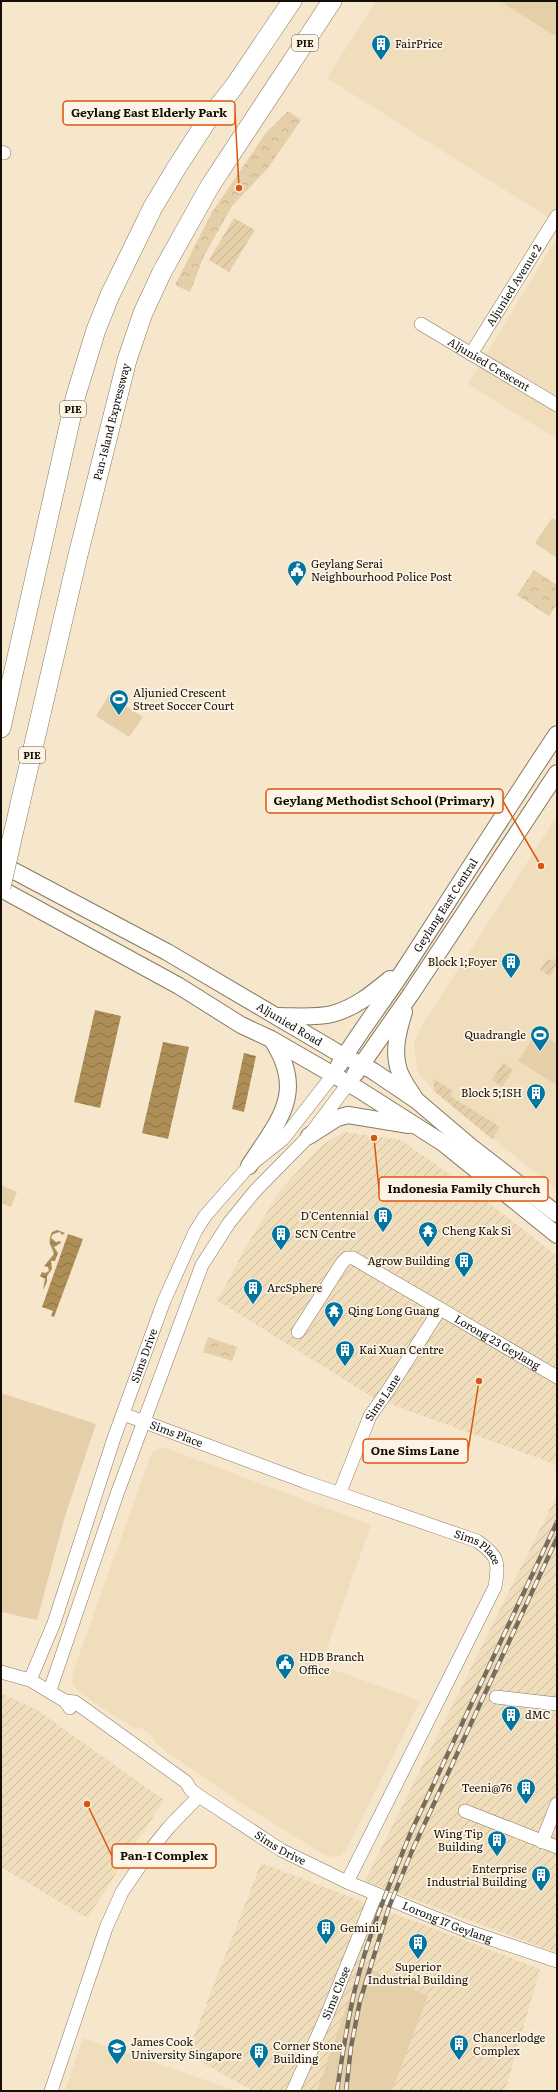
<svg xmlns="http://www.w3.org/2000/svg" width="558" height="2092" viewBox="0 0 558 2092" font-family="Literata,serif">
	<style>
		.built { fill: #efddbb }
		.industrial { fill: url(#industrial-furrows) }
		.grass { fill: #e5cfa9 }
		.forest { fill: url(#forest-crowns) }
		.garden { fill: url(#garden-furrows) }
		.water { fill: url(#water-waves) }
		.lines { fill: none; stroke-linecap: round; stroke-linejoin: round }
		.minor-casing { stroke: #877a62; stroke-width: 14 }
		.major-casing { stroke: #877a62; stroke-width: 18 }
		.highway-casing { stroke: #877a62; stroke-width: 20 }
		.minor { stroke: #fff; stroke-width: 13 }
		.major { stroke: #fff; stroke-width: 16 }
		.highway { stroke: #fff; stroke-width: 19 }
		.rail-casing { stroke: #766d5d; stroke-width: 4.5 }
		.rail { stroke: #fdf4e5; stroke-width: 3; stroke-dasharray: 9; stroke-linecap: butt }
		.highway-bridge-casing { stroke: #877a62; stroke-width: 20; stroke-linecap: butt }
		.highway-bridge { stroke: #fff; stroke-width: 19 }
		.labels { text-anchor: middle; stroke-width: 3.5; stroke-linejoin: round; paint-order: stroke }
		.shield { fill: #fdf4e5; stroke: #5a544a; stroke-width: 1 }
		.shield-label { font-size: 10px; font-weight: bold; fill: #140f07 }
		.poi-label { font-size: 11px; fill: #140f07; stroke: #fdf4e5; text-anchor: start }
		.street-label { font-size: 11px; fill: #140f07; stroke: #fdf4e5 }
		.leader { fill: none; stroke: #dd550c; stroke-width: 1.5 }
		.callout-dot { fill: #dd550c; stroke: #fdf4e5; stroke-width: 1.5 }
		.callout { fill: #fdf4e5; stroke: #dd550c; stroke-width: 1.5 }
		.callout-label { font-size: 12px; text-anchor: middle; font-weight: bold; fill: #140f07 }
	</style>
	<defs>
		<pattern id="industrial-furrows" width="10" height="10" patternUnits="userSpaceOnUse"><rect width="10" height="10" fill="#efddbb"/><path d="M-1 1l2-2M0 10L10 0M9 11l2-2" fill="none" stroke="#ccbc9f"/></pattern>
		<pattern id="forest-crowns" width="20" height="18" patternUnits="userSpaceOnUse"><rect width="20" height="18" fill="#e5cfa9"/><path d="M2 6a3 3 0 1 1 6 0M12 15a3 3 0 1 1 6 0" fill="none" stroke="#c4b190"/></pattern>
		<pattern id="garden-furrows" width="10" height="10" patternUnits="userSpaceOnUse"><rect width="10" height="10" fill="#e5cfa9"/><path d="M-1 1l2-2M0 10L10 0M9 11l2-2" fill="none" stroke="#c4b190"/></pattern>
		<pattern id="water-waves" width="16" height="10" patternUnits="userSpaceOnUse"><rect width="16" height="10" fill="#ad8e56"/><path d="M0 5q4-4 8 0t8 0" fill="none" stroke="#8c7245"/></pattern>
	</defs>
	<rect width="100%" height="100%" fill="#f5e6cc"/>
	<path class="built" d="M376 1H499L557 37V223L327 78Z
		M557 238V439L468 384Z
		M557 816V1190L434 1091 417 1071 414 1042 423 1024Z
		M163 1447 371 1525 321 1665 420 1701 346 1850 340 1856 332 1857 323 1854 238 1801 167 1752 154 1741 151 1735 139 1727 136 1729 114 1716 78 1691 72 1683 73 1672 152 1452Z
		M83 2038 237 2091H65Z"/>
	<path class="industrial" d="M345 1132 401 1140 480 1196 557 1256V1465L374 1398 215 1299 222 1293 244 1250 280 1191 322 1145Z
		M557 1495V1953L365 1881Z
		M1 1693 37 1710 164 1800 87 1918 1 1867Z
		M261 1863 540 1969 505 2091H392L428 1996 372 1971 316 2091H253L187 2054Z"/>
	<path class="grass" d="M499 1H557V37Z
		M552 518 557 521V558L535 543Z
		M109 695 143 717 129 737 96 716Z
		M537 1031 557 1044V1085L518 1061Z
		M1 1185 17 1192 11 1207 1 1203Z
		M1 1393 96 1424 65 1516 37 1620 1 1612Z
		M361 1965 428 1996 392 2091H317Z"/>
	<path class="forest" d="M288 111 301 120 268 168 232 206 204 256 190 292 175 285 211 214 265 134Z
		M534 570 557 585V604L549 616 517 595Z
		M208 1337 237 1347 232 1361 203 1352Z"/>
	<path class="garden" d="M234 218 255 230 229 272 209 260Z
		M557 959V964L550 976 540 970 547 960Z
		M503 1063 513 1070 502 1087 492 1080Z
		M434 1079 453 1091 450 1096 500 1127 492 1139 434 1091Z"/>
	<path class="water" d="M95 1010 121 1016 100 1108 74 1102Z
		M163 1042 189 1047 168 1139 142 1133Z
		M244 1053 256 1056 244 1112 232 1109Z
		M57 1230 65 1233 62 1235 60 1232 53 1234 51 1238 56 1242 60 1241 61 1243 54 1247 58 1253 55 1261H51L52 1269 47 1276V1282L43 1290 45 1279 40 1276 42 1272 45 1273 49 1271 48 1267 44 1266 54 1254C51 1244 47 1244 52 1232Z
		M68 1234 83 1239 54 1317 51 1316 53 1311 42 1307Z"/>
	<g class="lines">
		<defs>
			<g id="minor">
				<path d="M1 152 4 153"/>
				<path id="s1" d="M421 324 557 405"/>
				<path id="s2" d="M471 354 557 216"/>
				<path id="s3" d="M298 1332 342 1263 347 1258H353L557 1377"/>
				<path id="s4" d="M123 1414 303 1481 477 1541C499 1556 499 1562 495 1587L347 1882"/>
				<path id="s5" d="M340 1492 370 1416 389 1389 440 1309"/>
				<path d="M1 1672 30 1680 65 1701 70 1708"/>
				<path id="s6" d="M30 1680 54 1623 114 1438 164 1301 195 1232 205 1216 249 1166 283 1139 333 1075"/>
				<path d="M50 1690 117 1494 202 1265 229 1223 255 1191 309 1136 348 1084"/>
				<path d="M496 1697 557 1704"/>
				<path id="s7" d="M65 1701 75 1702 186 1782 191 1790 199 1796 281 1850 347 1882 467 1931 557 1961"/>
				<path d="M465 1811 557 1847"/>
				<path d="M542 1842 557 1804"/>
				<path d="M51 2091 106 1928 122 1892 152 1848 169 1827 199 1796"/>
				<path id="s8" d="M293 2091 327 2015 376 1894"/>
			</g>
			<g id="major">
				<path id="s9" d="M1 864 167 952 335 1051 373 1071 416 1100 470 1146 557 1214"/>
				<path d="M1 889 179 986 241 1025 271 1039 358 1089 443 1143 557 1235"/>
				<path d="M404 1012C398 1031 392 1053 400 1073 403 1081 409 1089 414 1097"/>
				<path d="M277 1016C295 1016 315 1018 332 1014 355 1008 373 993 390 979"/>
				<path id="s10" d="M339 1065C360 1031 385 999 407 965 457 888 506 810 557 734"/>
				<path d="M355 1074 411 994 557 773"/>
				<path d="M309 1136 337 1118 348 1115 409 1125"/>
				<path d="M249 1166C278 1121 307 1093 272 1040"/>
			</g>
			<g id="highway">
				<path d="M1 728 76 395 96 330 110 295 153 207 177 167 206 122 233 88 292 1"/>
				<path id="s11" d="M20 804 78 555 127 360 143 313 162 272 210 186 332 1"/>
			</g>
		</defs>
		<use href="#minor" class="minor-casing"/>
		<use href="#major" class="major-casing"/>
		<use href="#highway" class="highway-casing"/>
		<use href="#minor" class="minor"/>
		<use href="#major" class="major"/>
		<use href="#highway" class="highway"/>
		<defs>
			<path id="rail" d="M337 2091C342 2057 347 2023 355 1989 368 1935 390 1883 411 1832L557 1522
				M346 2091 351 2047 360 2001 389 1907 412 1851 557 1538"/>
		</defs>
		<use href="#rail" class="rail-casing"/>
		<use href="#rail" class="rail"/>
		<defs>
			<path id="highway-bridge" d="M1 887 20 804"/>
		</defs>
		<use href="#highway-bridge" class="highway-bridge-casing"/>
		<use href="#highway-bridge" class="highway-bridge"/>
	</g>
	<defs>
		<symbol id="building-pin" viewBox="-11 -11 22 30"><path d="M0 17L-7.5 6A9.5 9.5 0 1 1 7.5 6Z" fill="#00759f" stroke="#fdf4e5"/><path d="M-4-6H4V6H1V3H-1V6H-4ZM-2.5-4.3h1.7v1.8h-1.7ZM.8-4.3h1.7v1.8H.8ZM-2.5-1h1.7V.8h-1.7ZM.8-1h1.7V.8H.8Z" fill="#fff"/></symbol>
		<symbol id="civic-pin" viewBox="-11 -11 22 30"><path d="M0 17L-7.5 6A9.5 9.5 0 1 1 7.5 6Z" fill="#00759f" stroke="#fdf4e5"/><path d="M-.6-6.5H3V-4.5H.6V-3L4-1V1h2V6H-6V1h2V-1L-.6-3ZM-1.2 2.5V6h2.4V2.5Z" fill="#fff"/></symbol>
		<symbol id="stadium-pin" viewBox="-11 -11 22 30"><path d="M0 17L-7.5 6A9.5 9.5 0 1 1 7.5 6Z" fill="#00759f" stroke="#fdf4e5"/><path d="M0-5a6.5 5 0 1 0 0 10a6.5 5 0 1 0 0-10ZM-3.5-1.8h7v3.6h-7Z" fill="#fff"/></symbol>
		<symbol id="temple-pin" viewBox="-11 -11 22 30"><path d="M0 17L-7.5 6A9.5 9.5 0 1 1 7.5 6Z" fill="#00759f" stroke="#fdf4e5"/><path d="M0-6L5-2H3V0L6.5 2.5H4V6H1.5V3h-3V6H-4V2.5H-6.5L-3 0V-2H-5Z" fill="#fff"/></symbol>
		<symbol id="university-pin" viewBox="-11 -11 22 30"><path d="M0 17L-7.5 6A9.5 9.5 0 1 1 7.5 6Z" fill="#00759f" stroke="#fdf4e5"/><path d="M0-5L7-2L0 1L-7-2ZM-4 1L0 2.5L4 1V4Q0 6-4 4Z" fill="#fff"/></symbol>
	</defs>
	<g fill-rule="evenodd">
		<use href="#building-pin" x="370" y="33" width="22" height="30"/>
		<use href="#civic-pin" x="286" y="559" width="22" height="30"/>
		<use href="#stadium-pin" x="108" y="688" width="22" height="30"/>
		<use href="#building-pin" x="500" y="951" width="22" height="30"/>
		<use href="#stadium-pin" x="529" y="1024" width="22" height="30"/>
		<use href="#building-pin" x="525" y="1082" width="22" height="30"/>
		<use href="#building-pin" x="372" y="1205" width="22" height="30"/>
		<use href="#temple-pin" x="417" y="1220" width="22" height="30"/>
		<use href="#building-pin" x="270" y="1223" width="22" height="30"/>
		<use href="#building-pin" x="453" y="1250" width="22" height="30"/>
		<use href="#building-pin" x="242" y="1277" width="22" height="30"/>
		<use href="#temple-pin" x="323" y="1300" width="22" height="30"/>
		<use href="#building-pin" x="334" y="1339" width="22" height="30"/>
		<use href="#civic-pin" x="274" y="1652" width="22" height="30"/>
		<use href="#building-pin" x="500" y="1704" width="22" height="30"/>
		<use href="#building-pin" x="515" y="1777" width="22" height="30"/>
		<use href="#building-pin" x="486" y="1829" width="22" height="30"/>
		<use href="#building-pin" x="530" y="1864" width="22" height="30"/>
		<use href="#building-pin" x="315" y="1917" width="22" height="30"/>
		<use href="#building-pin" x="407" y="1932" width="22" height="30"/>
		<use href="#building-pin" x="448" y="2033" width="22" height="30"/>
		<use href="#university-pin" x="106" y="2037" width="22" height="30"/>
		<use href="#building-pin" x="248" y="2041" width="22" height="30"/>
	</g>
	<g class="labels">
		<g class="shield">
			<rect x="292" y="35" width="26" height="16" rx="3"/>
			<rect x="60" y="401" width="26" height="16" rx="3"/>
			<rect x="19" y="747" width="26" height="16" rx="3"/>
		</g>
		<g class="shield-label">
			<text x="305" y="47">PIE</text>
			<text x="73" y="413">PIE</text>
			<text x="32" y="759">PIE</text>
		</g>
		<g class="poi-label">
			<text x="395" y="48">FairPrice</text>
			<text x="311" y="568">Geylang Serai<tspan x="311" dy="13">Neighbourhood Police Post</tspan></text>
			<text x="133" y="697">Aljunied Crescent<tspan x="133" dy="13">Street Soccer Court</tspan></text>
			<text x="497" y="966" text-anchor="end">Block 1;Foyer</text>
			<text x="526" y="1039" text-anchor="end">Quadrangle</text>
			<text x="522" y="1097" text-anchor="end">Block 5;ISH</text>
			<text x="369" y="1220" text-anchor="end">D'Centennial</text>
			<text x="442" y="1235">Cheng Kak Si</text>
			<text x="295" y="1238">SCN Centre</text>
			<text x="450" y="1265" text-anchor="end">Agrow Building</text>
			<text x="267" y="1292">ArcSphere</text>
			<text x="348" y="1315">Qing Long Guang</text>
			<text x="359" y="1354">Kai Xuan Centre</text>
			<text x="299" y="1661">HDB Branch<tspan x="299" dy="13">Office</tspan></text>
			<text x="525" y="1719">dMC</text>
			<text x="512" y="1792" text-anchor="end">Teeni@76</text>
			<text x="483" y="1838" text-anchor="end">Wing Tip<tspan x="483" dy="13">Building</tspan></text>
			<text x="527" y="1873" text-anchor="end">Enterprise<tspan x="527" dy="13">Industrial Building</tspan></text>
			<text x="340" y="1932">Gemini</text>
			<text x="418" y="1971" text-anchor="middle">Superior<tspan x="418" dy="13">Industrial Building</tspan></text>
			<text x="473" y="2042">Chancerlodge<tspan x="473" dy="13">Complex</tspan></text>
			<text x="131" y="2046">James Cook<tspan x="131" dy="13">University Singapore</tspan></text>
			<text x="273" y="2050">Corner Stone<tspan x="273" dy="13">Building</tspan></text>
		</g>
		<g class="street-label">
			<text dy="4" stroke="none"><textPath href="#s2" startOffset="81">Aljunied Avenue 2</textPath></text>
			<text dy="4" stroke="none"><textPath href="#s1" startOffset="79">Aljunied Crescent</textPath></text>
			<text dy="4" stroke="none"><textPath href="#s11" startOffset="393">Pan-Island Expressway</textPath></text>
			<text dy="4" stroke="none"><textPath href="#s10" startOffset="192">Geylang East Central</textPath></text>
			<text dy="4" stroke="none"><textPath href="#s9" startOffset="330">Aljunied Road</textPath></text>
			<text dy="4" stroke="none"><textPath href="#s3" startOffset="262">Lorong 23 Geylang</textPath></text>
			<text dy="4" stroke="none"><textPath href="#s6" startOffset="344">Sims Drive</textPath></text>
			<text dy="4" stroke="none"><textPath href="#s5" startOffset="104">Sims Lane</textPath></text>
			<text dy="4" stroke="none"><textPath href="#s4" startOffset="57">Sims Place</textPath></text>
			<text dy="4" stroke="none"><textPath href="#s4" startOffset="380">Sims Place</textPath></text>
			<text dy="4" stroke="none"><textPath href="#s7" startOffset="263">Sims Drive</textPath></text>
			<text dy="4" stroke="none"><textPath href="#s7" startOffset="446">Lorong 17 Geylang</textPath></text>
			<text dy="4" stroke="none"><textPath href="#s8" startOffset="107">Sims Close</textPath></text>
		</g>
	</g>
	<path class="leader" d="M239 188L235 113M541 866L503 801M374 1138L379 1189M479 1381L468 1451M87 1804L112 1856"/>
	<g class="callout-dot">
		<circle cx="239" cy="188" r="4"/>
		<circle cx="541" cy="866" r="4"/>
		<circle cx="374" cy="1138" r="4"/>
		<circle cx="479" cy="1381" r="4"/>
		<circle cx="87" cy="1804" r="4"/>
	</g>
	<g class="callout">
		<rect x="63" y="101" width="172" height="24" rx="4"/>
		<rect x="266" y="789" width="237" height="24" rx="4"/>
		<rect x="379" y="1177" width="169" height="24" rx="4"/>
		<rect x="363" y="1439" width="105" height="24" rx="4"/>
		<rect x="112" y="1844" width="104" height="24" rx="4"/>
	</g>
	<g class="callout-label">
		<text x="149" y="117">Geylang East Elderly Park</text>
		<text x="384" y="805">Geylang Methodist School (Primary)</text>
		<text x="464" y="1193">Indonesia Family Church</text>
		<text x="415" y="1455">One Sims Lane</text>
		<text x="164" y="1860">Pan-I Complex</text>
	</g>
	<rect width="558" height="2092" fill="none" stroke="#140f07" stroke-width="4"/>
</svg>
